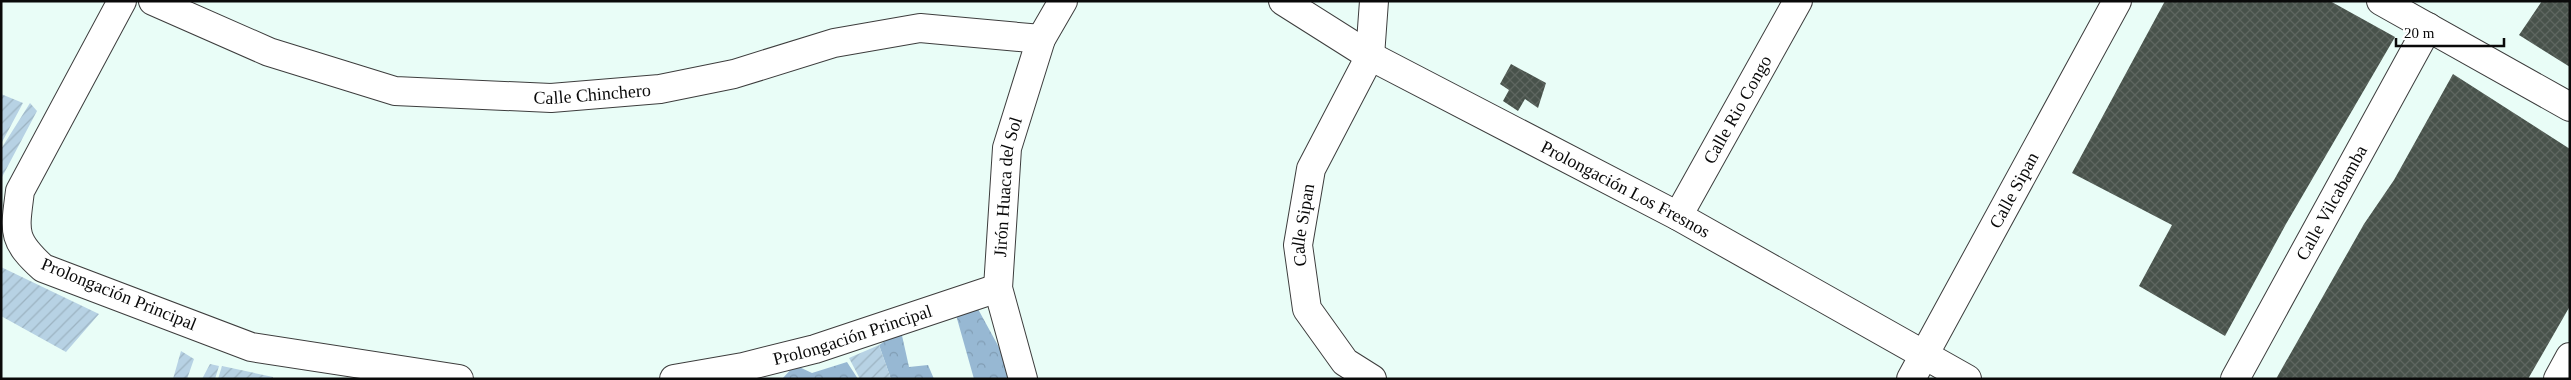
<svg xmlns="http://www.w3.org/2000/svg" width="2571" height="380" viewBox="0 0 2571 380" font-family="'Times New Roman',serif">
	<style>
		.forest { fill: url(#forest-crowns) }
		.garden { fill: url(#garden-furrows) }
		.building { fill: url(#building-cross-hatch) }
		.lines { fill: none; stroke-linecap: round; stroke-linejoin: round }
		.street-casing { stroke: #3d3d3d; stroke-width: 30 }
		.street { stroke: #fff; stroke-width: 28 }
		.labels { text-anchor: middle; stroke-width: 5; stroke-linejoin: round; paint-order: stroke }
		.street-label { font-size: 18px; fill: #0a0a0a; stroke: #fff }
	</style>
	<defs>
		<pattern id="forest-crowns" width="20" height="18" patternUnits="userSpaceOnUse" patternTransform="scale(1.25)"><rect width="20" height="18" fill="#97b8d3"/><path d="M2 6a3 3 0 1 1 6 0M12 15a3 3 0 1 1 6 0" fill="none" stroke="#819db4"/></pattern>
		<pattern id="garden-furrows" width="10" height="10" patternUnits="userSpaceOnUse" patternTransform="scale(1.25)"><rect width="10" height="10" fill="#b7d2e4"/><path d="M-1 1l2-2M0 10L10 0M9 11l2-2" fill="none" stroke="#9cb3c2"/></pattern>
		<pattern id="building-cross-hatch" width="8" height="8" patternUnits="userSpaceOnUse" patternTransform="scale(1.25)"><rect width="8" height="8" fill="#48524b"/><path d="M0 0l8 8M0 8l8-8" fill="none" stroke="#5e6660"/></pattern>
	</defs>
	<rect width="100%" height="100%" fill="#e9fdf7"/>
	<path class="forest" d="M978 309 1001 351 1010 379H974L956 315Z
		M901 331 909 367 928 365 934 379H891L879 345Z
		M847 362 858 379H782L795 365 812 373Z"/>
	<path class="garden" d="M1 94 23 103 1 144Z
		M30 103 37 111 1 179V149Z
		M1 267 99 314 66 352 1 316Z
		M879 345 891 379H860L849 358Z
		M181 351 194 359 187 379H173Z
		M210 364 219 366 215 379H202Z
		M222 366 273 377V379H218Z"/>
	<path class="building" d="M2165 1H2330L2395 37 2286 224 2225 336 2139 286 2172 225 2072 173Z
		M2542 1H2570V67L2519 35Z
		M1511 64 1546 83 1538 108 1525 99 1518 111 1503 101 1509 90 1500 84Z
		M2453 74 2570 149V306L2528 379H2276L2364 224 2394 180Z"/>
	<g class="lines">
		<defs>
			<g id="street">
				<path d="M122 1 20 191C15 231 11 239 43 268L251 347 459 379"/>
				<path id="s1" d="M153 1 269 52 395 91 551 98 660 89 734 74 834 43 920 28 1041 39"/>
				<path id="s2" d="M1283 1 1370 56 1678 216 1967 379"/>
				<path d="M2381 1 2570 107"/>
				<path id="s3" d="M1678 216 1798 1"/>
				<path id="s4" d="M674 379 743 367 815 349 998 288"/>
				<path id="s5" d="M1023 379 998 288 1007 148 1041 39 1063 1"/>
				<path id="s6" d="M1372 379 1345 362 1307 309 1298 245 1311 169 1370 56 1374 1"/>
				<path id="s7" d="M1911 379 2117 1"/>
				<path id="s8" d="M2235 379 2428 27"/>
				<path d="M2558 379 2570 357"/>
			</g>
		</defs>
		<use href="#street" class="street-casing"/>
		<use href="#street" class="street"/>
	</g>
	<g class="labels">
		<g class="street-label">
			<text dy="6" stroke="none"><textPath href="#s1" startOffset="456">Calle Chinchero</textPath></text>
			<text dy="6" stroke="none"><textPath href="#s3" startOffset="122">Calle Rio Congo</textPath></text>
			<text dy="6" stroke="none"><textPath href="#s5" startOffset="196">Jirón Huaca del Sol</textPath></text>
			<text dy="6" stroke="none"><textPath href="#s2" startOffset="391">Prolongación Los Fresnos</textPath></text>
			<text dy="6" stroke="none"><textPath href="#s7" startOffset="215">Calle Sipan</textPath></text>
			<text dy="6" stroke="none"><textPath href="#s8" startOffset="201">Calle Vilcabamba</textPath></text>
			<text dy="6" stroke="none"><textPath href="#s6" startOffset="182">Calle Sipan</textPath></text>
			<text transform="translate(119 294) rotate(22)" y="6">Prolongación Principal</text>
			<text dy="6" stroke="none"><textPath href="#s4" startOffset="184">Prolongación Principal</textPath></text>
		</g>
	</g>
	<rect width="2571" height="380" fill="none" stroke="#0a0a0a" stroke-width="5"/>
	<path d="M2396 38v8h108v-8" fill="none" stroke="#0a0a0a" stroke-width="2.5"/>
	<text x="2404" y="38" font-size="15" fill="#0a0a0a" stroke="#ffffff" stroke-width="4" paint-order="stroke">20 m</text>
</svg>
